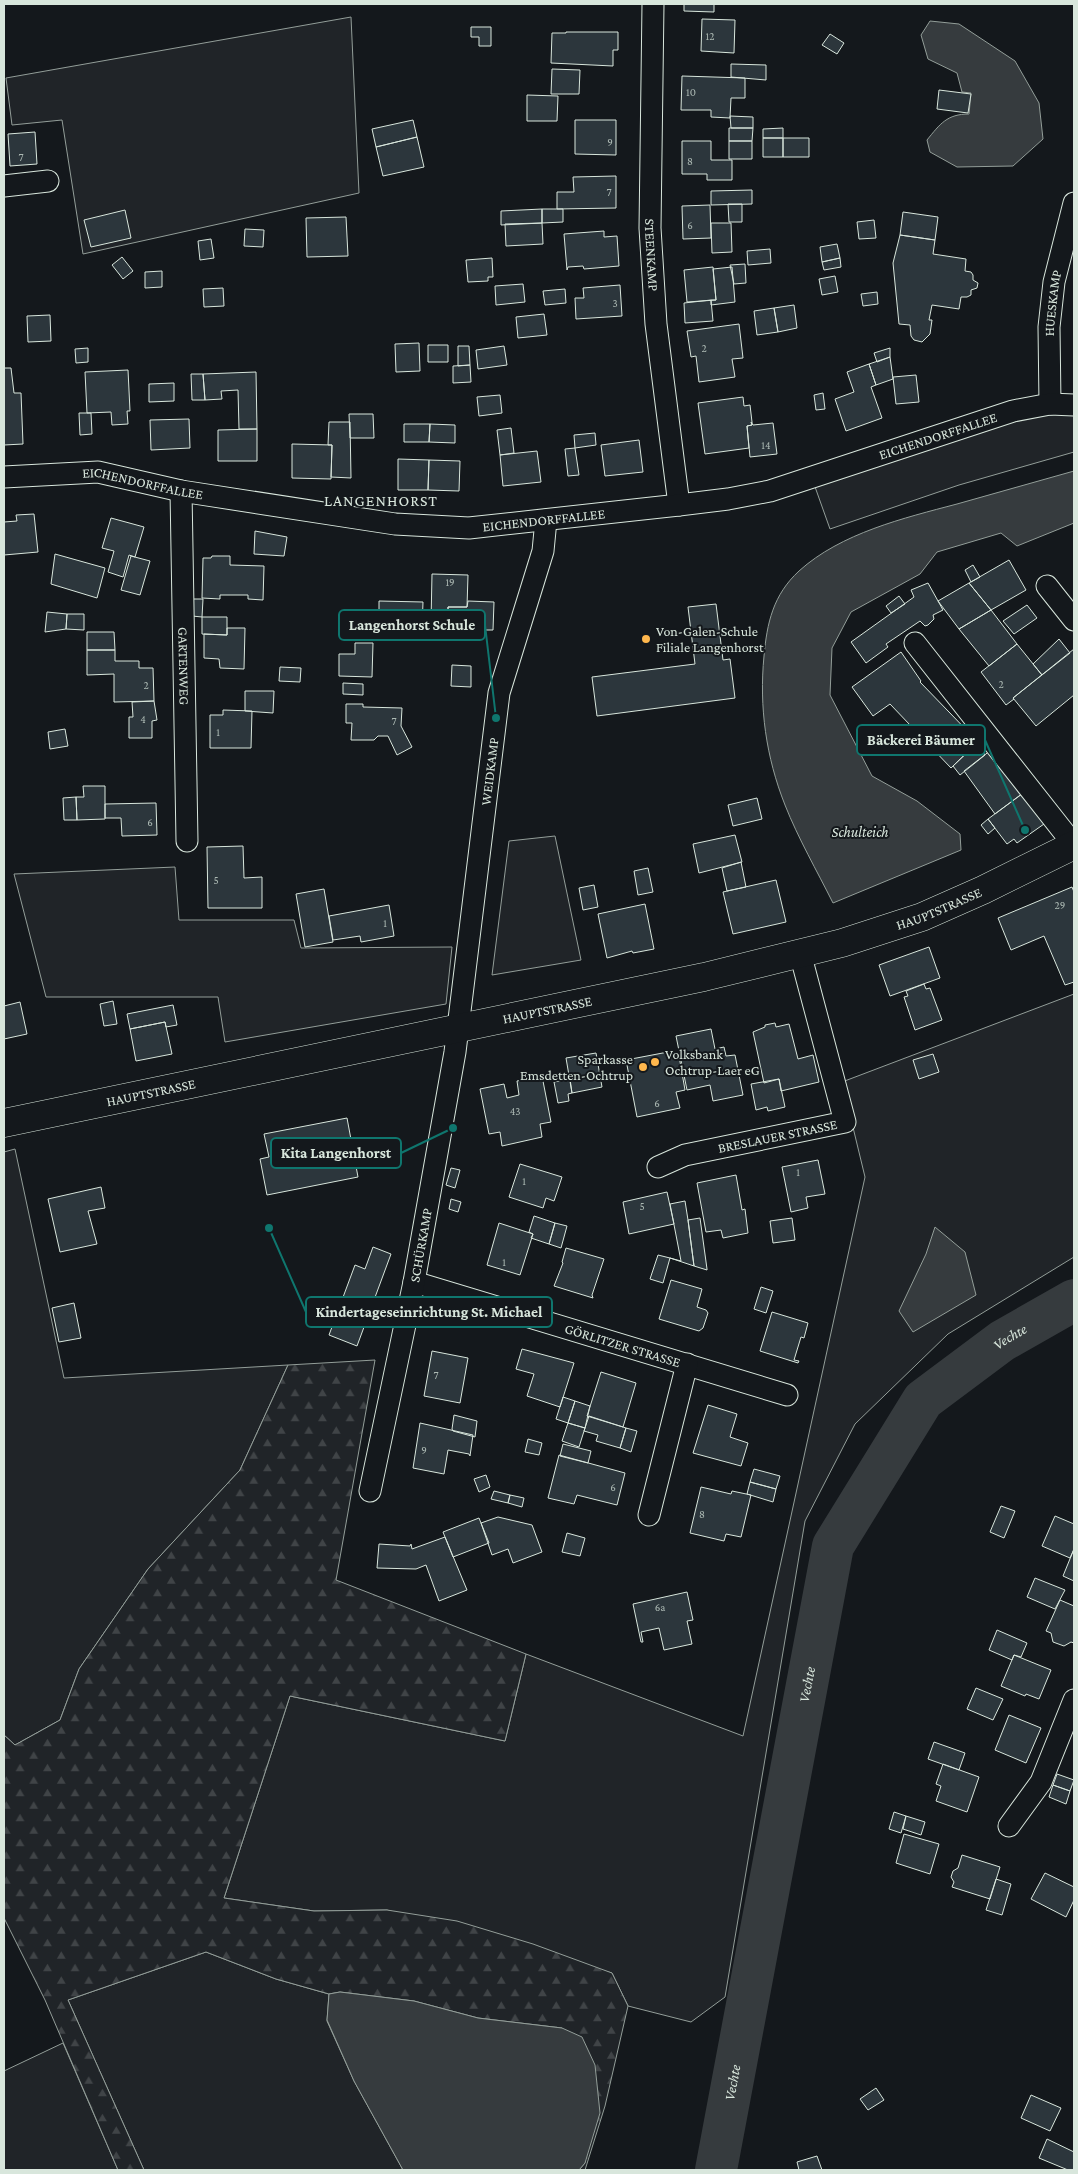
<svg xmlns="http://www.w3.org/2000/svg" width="1078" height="2174" viewBox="0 0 1078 2174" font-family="'Crimson Pro',serif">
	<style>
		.green { fill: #202428; stroke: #939e99 }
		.forest { fill: url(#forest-firs); stroke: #939e99 }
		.water { fill: #363b3e; stroke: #939e99 }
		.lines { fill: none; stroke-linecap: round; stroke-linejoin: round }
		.river { stroke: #363b3e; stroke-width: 42 }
		.building { fill: #2c363c; stroke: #d8e6dc }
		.minor-casing { stroke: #d8e6dc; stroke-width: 23 }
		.secondary-casing { stroke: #d8e6dc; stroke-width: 29 }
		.minor { stroke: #14181c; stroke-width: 21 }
		.secondary { stroke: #14181c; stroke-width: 28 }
		.poi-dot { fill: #ffb74d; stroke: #14181c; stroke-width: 2 }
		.labels { text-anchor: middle; stroke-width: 4; stroke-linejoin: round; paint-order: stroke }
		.number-label { font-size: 11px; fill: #adbab4 }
		.street-label { font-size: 14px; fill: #d8e6dc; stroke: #14181c }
		.poi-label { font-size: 14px; fill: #d8e6dc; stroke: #14181c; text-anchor: start }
		.water-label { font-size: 15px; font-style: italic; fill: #d8e6dc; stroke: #14181c }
		.quarter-label { font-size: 16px; letter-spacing: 1px; fill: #d8e6dc; stroke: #14181c }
		.leader { fill: none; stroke: #0f766e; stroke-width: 2 }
		.callout-dot { fill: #0f766e; stroke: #14181c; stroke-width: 2 }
		.callout { fill: #14181c; stroke: #0f766e; stroke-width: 2 }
		.callout-label { font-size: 15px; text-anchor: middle; font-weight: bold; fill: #d8e6dc }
	</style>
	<defs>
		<pattern id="forest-firs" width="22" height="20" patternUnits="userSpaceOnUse" patternTransform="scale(1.25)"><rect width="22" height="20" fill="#202428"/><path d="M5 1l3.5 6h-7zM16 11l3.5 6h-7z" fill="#404447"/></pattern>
	</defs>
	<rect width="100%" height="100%" fill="#14181c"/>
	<path class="green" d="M351 17 359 193 83 254 62 120 12 125 6 78Z
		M1051 411 1074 413V452L959 485 830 529 814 484 944 440Z
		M555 836 581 960 492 975 509 841Z
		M175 867 179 920H294L301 948 452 947 446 1004 225 1042 218 997H46L14 874Z
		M1074 994V1257L948 1334 855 1424 805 1521 725 1997 691 2022 628 2006 612 1973 387 1910 314 1911 224 1898 290 1696 505 1741 526 1654 743 1736 865 1177 842 1082Z
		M15 1149 64 1378 288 1365 240 1470 148 1569 79 1669 60 1720 15 1745 4 1735V1152Z
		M206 1952 276 1979 329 1994 327 2021 354 2081 403 2170H144L68 2000Z
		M63 2043 118 2170H4V2071Z"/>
	<path class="forest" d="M375 1360 336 1580 526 1654 505 1741 290 1696 224 1898 314 1911 387 1910 457 1921 533 1944 612 1973 628 2006 605 2106 585 2170H579L585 2163 562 2028 478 2018 414 2001 340 1992 329 1994 276 1979 206 1952 68 2000 144 2170H118L45 2000 4 1918V1735L15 1745 60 1720 79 1669 148 1569 240 1470 288 1365Z"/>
	<path class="water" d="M930 21 959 24 1015 61 1039 103 1043 139 1013 166 957 167 930 152 927 140C940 124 947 114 969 114L971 93 962 92 957 73 928 59 921 35Z
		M1074 471V523L1017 546 1001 533 937 552 920 574 851 612 832 648 830 695 872 776 917 801 960 834 961 850 833 903C817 871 798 838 785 805 766 757 759 707 764 656 767 623 773 595 799 571 841 533 904 518 957 504 996 493 1035 482 1074 471Z
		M935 1227 965 1252 976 1295 913 1332 899 1311 926 1254Z
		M340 1992 414 2001 478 2018 562 2028 582 2037 595 2065 600 2113 585 2163 579 2170H403L354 2081 327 2020 329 1994Z"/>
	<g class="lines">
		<path class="river" id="s1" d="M716 2170 833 1546 923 1400 1002 1341 1074 1300"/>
	</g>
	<path class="building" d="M684 4H714V12L684 11Z
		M702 19 735 20 734 53 701 51Z
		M471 27H491V46H479V37H471Z
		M566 32H618V50H613V66L551 63 552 33H566Z
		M830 34 844 43 837 54 822 45Z
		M731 64 766 65V80L731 77Z
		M552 69 580 70 579 94H551Z
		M682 76 745 78V98H731L730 118 711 117V110H681Z
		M939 90 971 94 968 113 937 109Z
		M527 95 558 96 557 121H527Z
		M730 116 753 117V128H731Z
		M413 120 417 137 376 147 372 129Z
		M575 120H616V155L575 154Z
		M729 128H753L752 141H729Z
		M783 128V138H763V129Z
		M35 132 37 164 10 166 8 134Z
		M417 137 424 167 383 176 376 147Z
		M763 138H783V157H763Z
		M783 138H809V157H783Z
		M682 141H711V160H732V180H707V174H682Z
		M729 141H752V159H729Z
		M616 176V208L557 209V192H574L573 177Z
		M752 190V204L711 205V191Z
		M728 204H742V222H729Z
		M710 205 711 238 683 239 682 206Z
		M542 209H563V222L542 223Z
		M542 209V223L501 225V211Z
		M125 210 131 238 91 247 84 220Z
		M903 212 938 217 935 240 900 235Z
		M346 217 348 256 307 257 306 218Z
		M874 220 876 238 859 239 857 222Z
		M542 223 543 244 506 246 505 224Z
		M711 223H731L732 252 712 253Z
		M245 229 264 230 263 247 244 246Z
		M604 231V237L617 236 619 266 584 269 583 266 568 267 567 270 564 234Z
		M900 235 935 240 933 254 966 259 965 271 971 272 973 275V280L978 283 977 288 971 290V295L967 297H961L959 309 932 305 929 320H932L930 334 922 342 914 340 911 336 910 325 899 324 893 263Z
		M211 239 214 258 200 260 198 241Z
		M837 244 840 258 822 262 820 247Z
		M770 249 771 263 748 265 747 251Z
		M122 257 133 271 123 279 112 265Z
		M492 258 493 277H488V281L468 282 466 260Z
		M840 258 841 267 824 270 822 262Z
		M745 264 746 283 734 284 730 265Z
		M713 267 716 300 687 302 684 270Z
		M732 267 735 302 711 305V300H716L713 269Z
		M162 271V287L145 288V272Z
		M835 276 838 292 822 295 819 279Z
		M523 284 525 302 496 305 495 286Z
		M620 285 622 316 576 319 575 298H584L583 288Z
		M223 288 224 306 204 307 203 289Z
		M565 289 566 303 545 305 543 291Z
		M877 292 878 304 863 306 861 294Z
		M711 300 713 321 685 323 684 303Z
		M794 305 797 328 778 332 774 308Z
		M774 308 778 332 757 335 754 311Z
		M544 314 547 335 518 338 516 317Z
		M50 315 51 341 28 342 27 316Z
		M739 324 743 358 732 359 735 377 699 382 696 356 691 357 687 331Z
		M419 343 420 371 396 372 395 344Z
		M428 345H448V362H428Z
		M458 346H469L470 365 458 366Z
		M504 346 507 365 478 369 476 350Z
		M88 348V362L76 363 75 349Z
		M890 348V357L877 362 874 353Z
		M890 357 893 379 876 385 869 364Z
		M869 364 876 385 871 387 882 418 846 431 835 399 854 392 847 372Z
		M470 365 471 382 453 383V366Z
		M4 368H11L14 393H21L23 444 4 445Z
		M128 370 130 411H127L128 424 112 425 111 412 87 413 85 372Z
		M256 372 257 429H239L238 390 221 391 222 399 205 400 203 374Z
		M191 374H203L205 400H192Z
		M916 375 919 402 896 404 893 377Z
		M174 383V401L149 402V384Z
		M823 393 825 409 816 410 814 395Z
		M500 395 502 413 479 416 477 397Z
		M743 397 744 406 750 405 752 422V425L747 426 749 448 705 454 698 403Z
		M79 413H91L92 434 80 435Z
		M349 414H373L374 438H350Z
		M189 419 190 448 151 450 150 420Z
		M329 422H350L351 478 331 477 332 445H328Z
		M751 422 753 425 773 423 777 454 750 457 747 426 752 425Z
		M404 424H430L429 442H404Z
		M430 424 455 425V443L429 442Z
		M511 428 514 453 500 455 497 430Z
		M257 429V461H218V430Z
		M595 433 596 445 575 448 574 435Z
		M639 440 643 472 605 476 601 445Z
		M292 444 332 445 331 479 292 478Z
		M575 448 579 475 568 476 565 449Z
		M537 451 541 482 503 486 500 455Z
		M398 459 429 460 428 490H398Z
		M429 460 460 461 459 491 428 490Z
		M34 514 38 552 4 555V522L17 521 16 515Z
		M111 518 144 527 135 557 129 555 123 577 108 572 114 551 102 548Z
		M255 531 287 537 284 556 254 554Z
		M55 554 105 568 97 598 51 584Z
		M131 556 150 561 140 595 121 590Z
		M212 556H230V565L264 566 263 600 248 599V595H220V599L202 598 203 558H211Z
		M1009 560 1026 590 991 610 969 583Z
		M973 565 980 577 971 582 965 570Z
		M432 574 468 575 467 607H448V625L433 624 431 622Z
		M928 583 943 610 933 615 934 619 928 625 925 626 920 621 886 644 888 647 866 663 851 642 914 597 911 590Z
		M969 583 991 610 959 629 938 601Z
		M899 596 905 604 891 613 886 606Z
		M193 599H203L202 617 192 616Z
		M379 601 423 602 422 629 410 628V634L379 633Z
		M468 601 494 602 493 630H466V620H448V607H467Z
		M716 604 723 660 730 659 735 698 597 716 592 677 695 664 688 607Z
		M1027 605 1037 618 1014 634 1003 621Z
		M991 610 1017 644 989 666 959 629Z
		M47 612 67 614 66 629 45 632Z
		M67 614H84V630L66 629Z
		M202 617H227V635L202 634Z
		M227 628H245L244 669 220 668 219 659 204 658V634L227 635Z
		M87 632H114L115 650H87Z
		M1059 639 1070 653 1042 675 1033 664Z
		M355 643H373L372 677 339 676V654H355Z
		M1017 644 1042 675 1013 698 1014 699 1006 705 981 672Z
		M1074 649V695L1036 726 1013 698Z
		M87 650H115V661H139V668H153L154 701 114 702V674L87 675Z
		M901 652 921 681 920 682 978 742 951 768 890 704 873 716 852 687Z
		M452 665 471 666V687L451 686Z
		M280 667 301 668 300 682 279 681Z
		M343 683 363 684V695L343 694Z
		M245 691H274L273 713 245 711Z
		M154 701 157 720 152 721V738H129V717H133L132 702Z
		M346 704H363V707L402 708 401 726 412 747 397 755 388 736H378L374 740H351L352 723H346Z
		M223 710 252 711 251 748H210V715H223Z
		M65 729 68 746 50 749 48 732Z
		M977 743 985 755 960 775 953 766Z
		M991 750 1022 794 995 814 964 771Z
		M83 786H105V819L77 820 76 797H84Z
		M1023 793 1044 824 1017 843 1014 839 1007 844 988 819Z
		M76 797 77 820H64L63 798Z
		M757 798 762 819 733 826 728 805Z
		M156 803 157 835 122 836 121 818H105V804Z
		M988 819 995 828 988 834 981 825Z
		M735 835 742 862 699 873 693 844Z
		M243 846 244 878 262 877V908H208L207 847Z
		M741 862 746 887 727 891 722 868Z
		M648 868 653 892 638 895 634 871Z
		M776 880 786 922 733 934 723 892Z
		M594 885 598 907 583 910 579 888Z
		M1072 887 1074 892V982L1065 985 1044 936 1011 950 998 918Z
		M324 889 333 942 305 947 296 894Z
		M645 904 654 949 633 953 632 951 607 958 598 914Z
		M389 905 394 936 361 942 360 936 333 940 329 916Z
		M929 947 940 978 890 996 879 965Z
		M924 984 926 989 930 988 942 1020 915 1030 904 997 908 996 906 991Z
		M113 1001 117 1024 104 1026 100 1004Z
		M20 1002 27 1034 4 1039V1006Z
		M173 1005 177 1025 166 1027 165 1022 130 1029 127 1014Z
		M165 1022 172 1054 136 1061 130 1029Z
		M775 1023 776 1027 789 1024 798 1059 813 1055 819 1082 781 1091 779 1079 764 1083 753 1032 765 1027V1025Z
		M711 1029 715 1049 724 1047 726 1056 735 1055 743 1095 713 1101 710 1085 687 1090 676 1036Z
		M668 1052 669 1058 679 1056 685 1090 676 1092 680 1108 637 1117 626 1060Z
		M596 1053 602 1087 572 1093 566 1058Z
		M933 1054 939 1072 919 1079 913 1060Z
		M542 1076 551 1122 540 1124 542 1137 502 1146 500 1132 489 1134 480 1089 504 1084 507 1098 519 1095 517 1081Z
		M570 1079 572 1093 568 1094 569 1101 558 1103 554 1082Z
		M779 1079 785 1107 768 1111 767 1107 756 1110 751 1084Z
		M347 1118 358 1177 267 1195 260 1159 269 1157 264 1134Z
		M818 1160 825 1194 806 1197 808 1208 791 1212 782 1167Z
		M520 1164 562 1177 554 1201 546 1198 543 1208 509 1197Z
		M451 1168 460 1170 455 1188 446 1185Z
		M736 1175 742 1210 745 1209 748 1233 723 1238 721 1230 706 1232 697 1183Z
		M101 1187 105 1208 88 1211 97 1244 60 1252 48 1199Z
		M667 1192 674 1224 629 1234 623 1202Z
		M451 1199 461 1202 458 1212 449 1209Z
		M685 1201 688 1220 694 1266 670 1258 681 1261 670 1204Z
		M534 1216 555 1223 549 1244 531 1238 533 1234 529 1232Z
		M700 1218 707 1269V1270L694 1266 688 1220Z
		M792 1218 795 1240 773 1243 770 1221Z
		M499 1223 533 1234 520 1275 487 1265Z
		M555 1223 567 1226 561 1248 549 1244Z
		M373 1247 391 1254 357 1346 329 1335 355 1265 365 1269Z
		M566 1248 604 1259 592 1295 593 1298 554 1286 563 1263 562 1262Z
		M658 1255 670 1258 663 1283 650 1279Z
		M671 1280 702 1289 697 1307 706 1310 708 1313 703 1328 699 1331 659 1319Z
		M761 1287 773 1291 766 1313 754 1309Z
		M74 1303 81 1338 59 1342 52 1308Z
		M772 1312 808 1323 804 1338 801 1337 794 1360 799 1361 798 1363 760 1351Z
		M522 1349 574 1363 560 1407 527 1396 534 1374 516 1369Z
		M432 1351 468 1358 460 1403 424 1396Z
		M601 1372 636 1383 623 1427 587 1416Z
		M563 1397 575 1401 568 1423 556 1419Z
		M575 1401 590 1406 585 1428 568 1423Z
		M708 1405 737 1414 730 1437 748 1443 741 1466 693 1453Z
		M454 1415 477 1421 475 1437 453 1431 452 1429Z
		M589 1416 626 1428 620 1448 596 1441 598 1435 584 1431Z
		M420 1423 473 1435 470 1456 469 1454 448 1450 444 1474 413 1468Z
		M568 1423 585 1428 579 1447 562 1441Z
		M626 1428 637 1431 631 1452 620 1448Z
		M528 1439 542 1443 539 1455 525 1452Z
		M563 1444 591 1451 588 1463 560 1456Z
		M559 1455 625 1473 617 1505 577 1495 574 1504 548 1498Z
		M754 1469 780 1476 776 1489 750 1482Z
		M486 1475 490 1487 479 1492 474 1479Z
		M750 1482 776 1489 773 1502 747 1494Z
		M701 1487 731 1494 732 1491 751 1495 741 1537 726 1534 724 1541 690 1533Z
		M494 1491 510 1495 508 1503 491 1499Z
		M510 1495 524 1498 522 1507 508 1503Z
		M1001 1506 1015 1511 1004 1538 990 1532Z
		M1055 1516 1074 1524V1549L1070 1558 1042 1546Z
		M498 1517 532 1525 542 1552 513 1563 508 1549 492 1555 481 1523Z
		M479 1518 489 1543 453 1557 443 1532Z
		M567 1533 585 1538 580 1556 562 1552Z
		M445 1537 467 1590 439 1601 426 1565 416 1569 377 1568 379 1544 410 1546 411 1544 412 1549Z
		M1074 1549V1581L1063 1576Z
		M1035 1578 1065 1590 1055 1609 1027 1597Z
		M687 1592 693 1620 687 1621 692 1644 664 1650 659 1628 641 1632 643 1642H641L633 1604Z
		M1060 1600 1074 1606V1643L1071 1642 1064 1646 1053 1642 1051 1633 1046 1631Z
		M997 1630 1027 1643 1021 1657 1014 1655 1012 1660 989 1650Z
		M1014 1655 1051 1670 1039 1699 1026 1694 1025 1696 1001 1686Z
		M976 1688 1003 1699 993 1720 967 1709Z
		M1009 1715 1041 1728 1026 1763 995 1750Z
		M934 1742 965 1753 959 1770 928 1759Z
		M943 1764 979 1777 967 1812 936 1801 941 1786 936 1784Z
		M1057 1774 1074 1780 1070 1791 1053 1785Z
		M1053 1785 1070 1791 1066 1804 1049 1797Z
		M894 1812 906 1816 901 1833 889 1829Z
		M906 1816 925 1822 921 1835 903 1829Z
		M904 1834 939 1844 930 1874 896 1863Z
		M962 1855 1000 1867 990 1899 952 1887 954 1882 951 1877 953 1871 958 1868Z
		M1045 1873 1074 1887V1900L1066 1917 1031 1899Z
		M996 1879 1011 1884 1002 1915 986 1910Z
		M876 2088 884 2100 868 2110 860 2099Z
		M1031 2095 1061 2108 1050 2131 1021 2118Z
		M1047 2139 1074 2152V2170H1068L1039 2158Z
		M817 2156 822 2170H799L797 2162Z"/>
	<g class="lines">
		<defs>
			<g id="minor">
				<path id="s2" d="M653 4 650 228 656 324 679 505"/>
				<path d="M4 186 48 181"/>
				<path id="s3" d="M1050 404 1049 327 1054 282 1074 203"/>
				<path id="s4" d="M4 477 98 472 181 491 395 524 469 528 679 505 728 499 770 491 1013 411 1050 404 1074 405"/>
				<path id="s5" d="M181 491 187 841"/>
				<path d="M1047 586 1074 620"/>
				<path d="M915 643 1074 845"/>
				<path id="s6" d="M658 1167 685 1155 845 1122 800 953"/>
				<path id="s7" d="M414 1282 787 1395"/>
				<path id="s8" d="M370 1491 414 1282 455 1052 499 693 543 551 546 520"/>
				<path d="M649 1515 687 1364"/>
				<path d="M1009 1826 1041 1782 1074 1700"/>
			</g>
			<g id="secondary">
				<path id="s9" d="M4 1123 704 977 842 943 922 917 983 890 1074 845"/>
			</g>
		</defs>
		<use href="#minor" class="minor-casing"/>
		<use href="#secondary" class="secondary-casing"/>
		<use href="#minor" class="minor"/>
		<use href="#secondary" class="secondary"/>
	</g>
	<g class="poi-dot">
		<circle cx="646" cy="639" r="5"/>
		<circle cx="655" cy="1062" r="5"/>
		<circle cx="643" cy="1067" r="5"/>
	</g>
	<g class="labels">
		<g class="number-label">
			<text x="710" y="40">12</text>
			<text x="691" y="96">10</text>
			<text x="610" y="146">9</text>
			<text x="21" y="161">7</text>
			<text x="690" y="165">8</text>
			<text x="609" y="196">7</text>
			<text x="690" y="229">6</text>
			<text x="615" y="307">3</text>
			<text x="704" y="352">2</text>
			<text x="766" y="449">14</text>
			<text x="450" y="586">19</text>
			<text x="1001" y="688">2</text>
			<text x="146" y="689">2</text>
			<text x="143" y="723">4</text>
			<text x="394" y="725">7</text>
			<text x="218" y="736">1</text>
			<text x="150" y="826">6</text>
			<text x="216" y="884">5</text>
			<text x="1060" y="909">29</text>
			<text x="385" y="927">1</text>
			<text x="657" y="1107">6</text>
			<text x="515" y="1115">43</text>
			<text x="798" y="1176">1</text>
			<text x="524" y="1185">1</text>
			<text x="642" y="1210">5</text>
			<text x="504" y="1266">1</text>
			<text x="436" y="1379">7</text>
			<text x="424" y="1454">9</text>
			<text x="613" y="1491">6</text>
			<text x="702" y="1518">8</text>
			<text x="660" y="1611">6a</text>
		</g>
		<g class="street-label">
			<text dy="5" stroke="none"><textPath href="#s2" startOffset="251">STEENKAMP</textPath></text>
			<text dy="5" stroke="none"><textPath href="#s3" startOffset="101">HUESKAMP</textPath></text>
			<text dy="5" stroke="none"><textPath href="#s4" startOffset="950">EICHENDORFFALLEE</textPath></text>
			<text dy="5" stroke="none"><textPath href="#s4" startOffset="140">EICHENDORFFALLEE</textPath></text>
			<text dy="5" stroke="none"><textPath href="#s4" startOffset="545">EICHENDORFFALLEE</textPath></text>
			<text dy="5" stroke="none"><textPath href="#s5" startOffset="175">GARTENWEG</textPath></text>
			<text dy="5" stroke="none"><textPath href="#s8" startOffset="730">WEIDKAMP</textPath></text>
			<text dy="5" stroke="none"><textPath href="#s9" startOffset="960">HAUPTSTRASSE</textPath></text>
			<text dy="5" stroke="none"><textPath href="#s9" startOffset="555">HAUPTSTRASSE</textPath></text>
			<text dy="5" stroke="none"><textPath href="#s9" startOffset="150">HAUPTSTRASSE</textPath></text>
			<text dy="5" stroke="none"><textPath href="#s6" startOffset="124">BRESLAUER STRASSE</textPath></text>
			<text dy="5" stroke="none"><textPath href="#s8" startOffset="251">SCHÜRKAMP</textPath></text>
			<text dy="5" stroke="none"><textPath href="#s7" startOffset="218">GÖRLITZER STRASSE</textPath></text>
		</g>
		<g class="poi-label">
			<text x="656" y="636">Von-Galen-Schule<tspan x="656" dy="16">Filiale Langenhorst</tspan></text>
			<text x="665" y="1059">Volksbank<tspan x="665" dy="16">Ochtrup-Laer eG</tspan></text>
			<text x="633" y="1064" text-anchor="end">Sparkasse<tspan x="633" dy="16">Emsdetten-Ochtrup</tspan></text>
		</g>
		<g class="water-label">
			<text x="860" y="837">Schulteich</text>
			<text dy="5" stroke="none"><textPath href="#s1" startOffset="914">Vechte</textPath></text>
			<text dy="5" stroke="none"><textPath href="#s1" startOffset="494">Vechte</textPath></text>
			<text dy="5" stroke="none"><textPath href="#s1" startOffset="89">Vechte</textPath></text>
		</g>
		<g class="quarter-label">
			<text x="381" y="506">LANGENHORST</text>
		</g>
	</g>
	<path class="leader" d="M496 718L485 625M1025 830L985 740M453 1128L401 1153M269 1228L306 1312"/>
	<g class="callout-dot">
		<circle cx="496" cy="718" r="5"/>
		<circle cx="1025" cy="830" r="5"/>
		<circle cx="453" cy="1128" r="5"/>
		<circle cx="269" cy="1228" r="5"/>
	</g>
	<g class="callout">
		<rect x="339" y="610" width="146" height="30" rx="5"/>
		<rect x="857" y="725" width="128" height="30" rx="5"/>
		<rect x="271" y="1138" width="130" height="30" rx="5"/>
		<rect x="306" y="1297" width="246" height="30" rx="5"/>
	</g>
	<g class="callout-label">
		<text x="412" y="630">Langenhorst Schule</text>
		<text x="921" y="745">Bäckerei Bäumer</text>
		<text x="336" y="1158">Kita Langenhorst</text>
		<text x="429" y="1317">Kindertageseinrichtung St. Michael</text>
	</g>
	<rect width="1078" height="2174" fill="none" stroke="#d8e6dc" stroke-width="10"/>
</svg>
